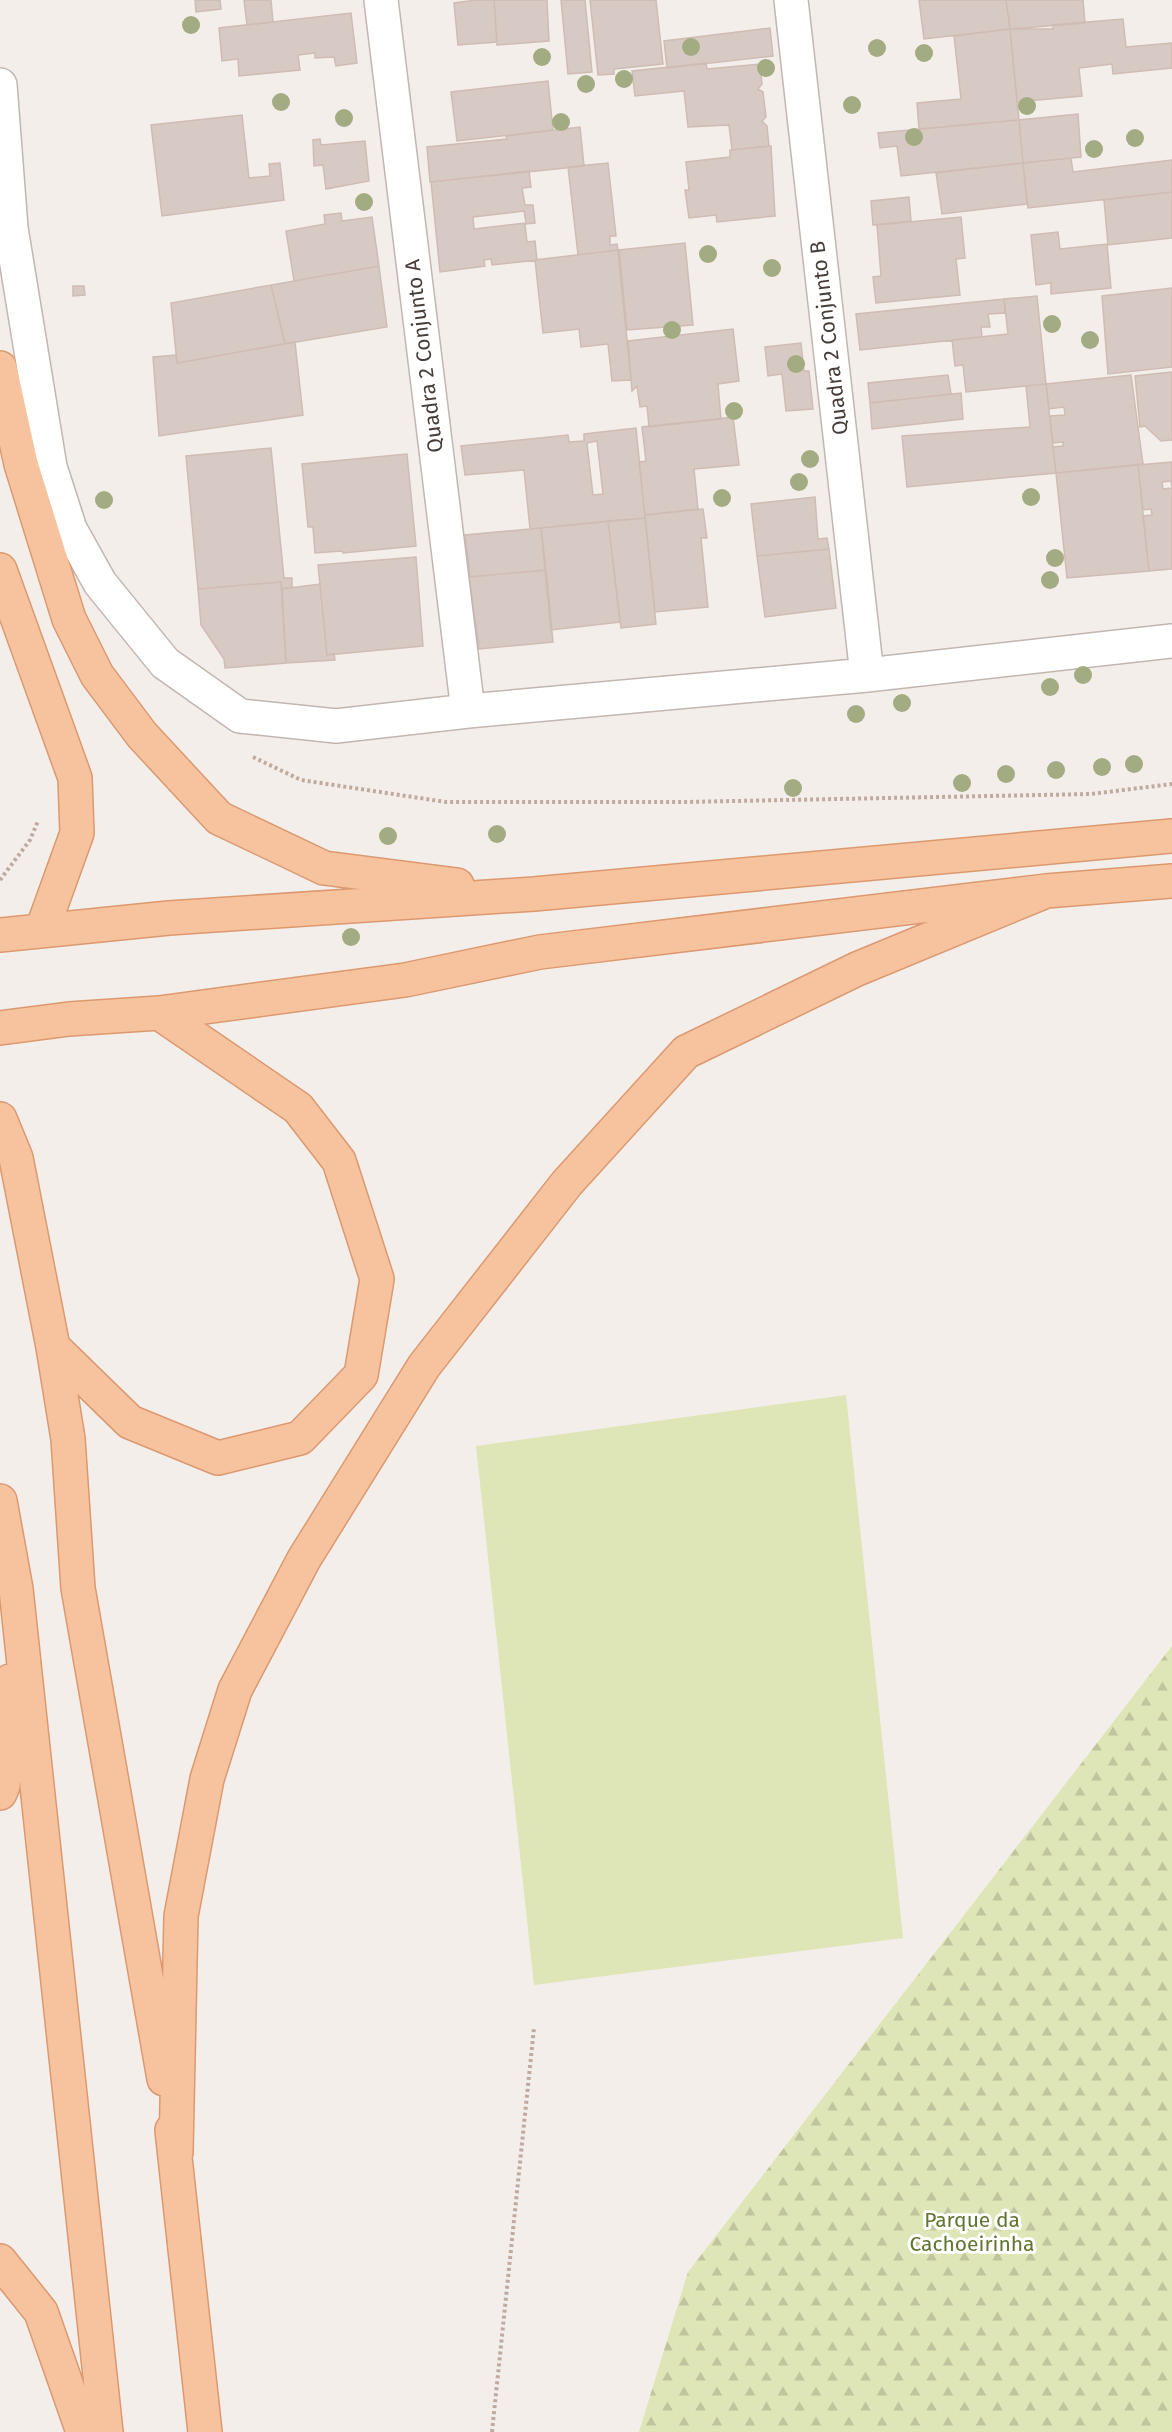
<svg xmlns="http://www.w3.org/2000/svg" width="1172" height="2432" viewBox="0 0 1172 2432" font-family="'Fira Sans',sans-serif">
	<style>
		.green { fill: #dee5b6 }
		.forest { fill: url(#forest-firs) }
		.building { fill: #d7c9c3; stroke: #cfbcb4; stroke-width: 1.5; fill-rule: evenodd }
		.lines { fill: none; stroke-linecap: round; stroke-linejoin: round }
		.minor-casing { stroke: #c2b6b0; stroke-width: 36 }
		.major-casing { stroke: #db9970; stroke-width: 36 }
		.path { stroke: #bfaa9f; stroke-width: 4; stroke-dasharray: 3 3; stroke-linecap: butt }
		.minor { stroke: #fff; stroke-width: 33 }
		.major { stroke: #f7c39f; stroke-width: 33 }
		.tree { fill: #a3ab83 }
		.labels { text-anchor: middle; stroke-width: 6; stroke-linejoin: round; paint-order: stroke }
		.street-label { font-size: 21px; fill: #473d38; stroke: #fff }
		.park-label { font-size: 21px; fill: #60752f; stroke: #fff }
	</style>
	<defs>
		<pattern id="forest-firs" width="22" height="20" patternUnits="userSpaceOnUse" patternTransform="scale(1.5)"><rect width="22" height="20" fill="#dee5b6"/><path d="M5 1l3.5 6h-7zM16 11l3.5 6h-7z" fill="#c0c59d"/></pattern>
	</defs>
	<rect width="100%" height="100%" fill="#f4eeea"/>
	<path class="green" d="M846 1395 903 1938 534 1985 476 1446Z"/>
	<path class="forest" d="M1172 1646V2432H639L688 2272Z"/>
	<path class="building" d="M195 0H220L221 9 196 12Z
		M244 0H271L273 22 247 25Z
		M476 0H494L497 42 458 45 454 3Z
		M494 0H547L549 41 497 45Z
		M561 0H585L592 72 568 74Z
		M590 0H656L663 64 614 69V74L598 75Z
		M919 0H1006L1010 29 924 39Z
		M1006 0H1083L1085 23 1010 29Z
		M351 13 357 63 336 66 334 57 315 58V53L298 55 300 70 239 76 238 59 222 61 219 28Z
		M1123 19 1126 47 1172 43V68L1113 74 1112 64 1079 68 1082 96 1017 102 1010 29H1053L1052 25Z
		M770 28 773 56 667 68 664 41Z
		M1010 29 1019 120 919 129 917 103 961 99 954 36Z
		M706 63 707 69 760 64 762 84 758 89 763 92 766 117 762 121 767 126 769 146 732 150 729 125 688 127 684 91 635 96 632 71Z
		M548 81 553 130 457 141 451 92Z
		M1078 114 1081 157 1023 163 1019 120Z
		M242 115 249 178 270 176 269 164 280 163 284 200 162 216 151 125Z
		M1019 120 1023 163 901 176 897 146 880 148 878 133Z
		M580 127 584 166 430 182 427 147 507 139 506 136Z
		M320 139 321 145 365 141 369 181 326 189 323 165 314 166 313 140Z
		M771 146 775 216 717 222 716 215 689 218 685 190H689L686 162 730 157V150Z
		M1071 158 1073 172 1172 160V192L1028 208 1023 163Z
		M608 163 616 236H610V245L617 244 618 250 578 255 568 167Z
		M1023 163 1027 204 942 214 936 173Z
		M529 171 531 187 522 188 525 205H533L535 223 525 224 527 242 535 241 537 260 492 265 491 259 484 260 485 266 440 272 431 182ZM524 211 526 223 474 229 473 217Z
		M1172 192V238L1108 245 1104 200Z
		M909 197 911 221 873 225 871 201Z
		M341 213 342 221 372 217 379 266 294 281 286 231 325 224 324 215Z
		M961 217 965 258 956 259 960 295 876 303 873 277 881 276 877 225Z
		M1058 232 1060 249 1107 244 1111 288 1051 294V283L1036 285 1031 235Z
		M685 243 693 325 627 330 619 250Z
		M618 250 631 380 612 381 608 344 581 347 579 329 543 333 535 260Z
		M379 266 387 327 285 344 271 285Z
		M271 285 285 344 177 363 171 303Z
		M73 286H84L85 295 73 296Z
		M1172 288V367L1108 374 1102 296Z
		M1037 296 1046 384 966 392 963 365 955 366 952 340 1008 334 1004 299Z
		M1004 299 1005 313 988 314 990 327H981L982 337 860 350 856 314Z
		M733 329 739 381 718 384 721 419 649 427 647 406 640 407 637 386 632 391 628 341Z
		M295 342 303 415 159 436 153 357 176 355 177 363Z
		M801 343 804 371H809L813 409 786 411 782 374 768 376 765 347Z
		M1172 372V440L1161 441 1145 426 1140 427 1135 376Z
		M948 375 951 394 870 403 868 383Z
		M1131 375 1143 464 1056 473 1053 447 1063 446V442L1053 443 1050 416 1065 415 1064 407 1049 409 1046 384Z
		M1046 384 1056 473 907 487 902 436 1030 427 1026 386Z
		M961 393 963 419 872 429 870 403Z
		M733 417 739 465 694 469 698 509 645 515 639 462 646 461 642 427Z
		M636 428 645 518 530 529 524 470 465 475 461 446 568 435 569 442 584 441V434ZM597 441 603 494 593 495 587 443Z
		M271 448 284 578H292V587L282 589 281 582 198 589 186 456Z
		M407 454 416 546 343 553 342 551 315 553 313 527H308L302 464Z
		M1172 462V569L1149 571 1143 516 1152 515 1151 509 1143 510 1138 465ZM1171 481 1172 488 1163 489 1162 482Z
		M1138 465 1149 571 1067 578 1056 473Z
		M815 497 818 539 827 538 829 549 757 556 751 504Z
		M703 509 707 538H701L708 607 655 612 645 515Z
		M645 518 656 624 621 628 608 521Z
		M608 521 620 622 551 630 541 528Z
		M541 528 546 570 470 577 465 535Z
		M829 549 836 608 765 617 757 556Z
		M416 557 423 646 327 655 318 565Z
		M546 570 553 642 479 649 469 577Z
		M281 582 286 663 225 668 224 659 201 625 198 589Z
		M320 584 327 655 334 654 335 660 286 663 282 589Z"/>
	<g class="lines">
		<defs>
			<path id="minor" d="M381 0 468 711
				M791 0 867 675
				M0 85 11 228 50 467 70 529 100 583 165 663 240 716 336 726 468 711 867 675 1172 641"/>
			<path id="major" d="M0 368 21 464 69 619 97 675 142 735 219 818 324 868 457 885
				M0 570 75 778 77 833 42 930
				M0 935 169 918 534 894 1172 836
				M0 1028 69 1019 159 1013 405 980 540 952 1046 891 1172 881
				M0 1119 16 1158 53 1347 68 1439 78 1588 164 2079
				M53 1347 130 1422 218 1458 300 1438 361 1375 377 1279 339 1161 298 1108 159 1013
				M0 1501 16 1589 106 2432
				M0 1793 3 1786 10 1681
				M172 2130 205 2432
				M176 2152 181 1916 207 1779 235 1690 304 1559 424 1366 567 1183 686 1052 857 969 1046 891
				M0 2261 41 2312 83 2432"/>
		</defs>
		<use href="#minor" class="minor-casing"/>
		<use href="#major" class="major-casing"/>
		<path class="path" d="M253 757 301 780 446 802H684L1091 794 1172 784
			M0 880 30 840 38 821
			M492 2432 534 2028"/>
		<use href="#minor" class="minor"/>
		<use href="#major" class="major"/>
	</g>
	<g class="tree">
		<circle cx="191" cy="25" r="9"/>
		<circle cx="691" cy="47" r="9"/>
		<circle cx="877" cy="48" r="9"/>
		<circle cx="924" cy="53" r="9"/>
		<circle cx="542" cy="57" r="9"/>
		<circle cx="766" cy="68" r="9"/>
		<circle cx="624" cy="79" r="9"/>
		<circle cx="586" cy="84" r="9"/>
		<circle cx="281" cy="102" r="9"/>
		<circle cx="852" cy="105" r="9"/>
		<circle cx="1027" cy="106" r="9"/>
		<circle cx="344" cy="118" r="9"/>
		<circle cx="561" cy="122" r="9"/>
		<circle cx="914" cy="137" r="9"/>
		<circle cx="1135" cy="138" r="9"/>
		<circle cx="1094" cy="149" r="9"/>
		<circle cx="364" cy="202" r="9"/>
		<circle cx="708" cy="254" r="9"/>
		<circle cx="772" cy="268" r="9"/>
		<circle cx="1052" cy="324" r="9"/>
		<circle cx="672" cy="330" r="9"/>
		<circle cx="1090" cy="340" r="9"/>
		<circle cx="796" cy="364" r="9"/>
		<circle cx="734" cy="411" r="9"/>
		<circle cx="810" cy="459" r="9"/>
		<circle cx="799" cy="482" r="9"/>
		<circle cx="1031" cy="497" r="9"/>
		<circle cx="722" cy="498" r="9"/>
		<circle cx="104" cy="500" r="9"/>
		<circle cx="1055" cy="558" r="9"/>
		<circle cx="1050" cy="580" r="9"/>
		<circle cx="1083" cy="675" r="9"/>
		<circle cx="1050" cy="687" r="9"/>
		<circle cx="902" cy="703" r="9"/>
		<circle cx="856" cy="714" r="9"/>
		<circle cx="1134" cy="764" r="9"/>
		<circle cx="1102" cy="767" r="9"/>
		<circle cx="1056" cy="770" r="9"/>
		<circle cx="1006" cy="774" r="9"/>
		<circle cx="962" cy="783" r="9"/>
		<circle cx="793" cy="788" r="9"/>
		<circle cx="497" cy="834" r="9"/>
		<circle cx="388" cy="836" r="9"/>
		<circle cx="351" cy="937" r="9"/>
	</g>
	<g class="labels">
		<g class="street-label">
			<text transform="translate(829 338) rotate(-97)" y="7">Quadra 2 Conjunto B</text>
			<text transform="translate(424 356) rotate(-97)" y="7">Quadra 2 Conjunto A</text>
		</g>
		<g class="park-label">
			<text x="972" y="2227">Parque da<tspan x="972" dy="24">Cachoeirinha</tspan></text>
		</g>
	</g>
</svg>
